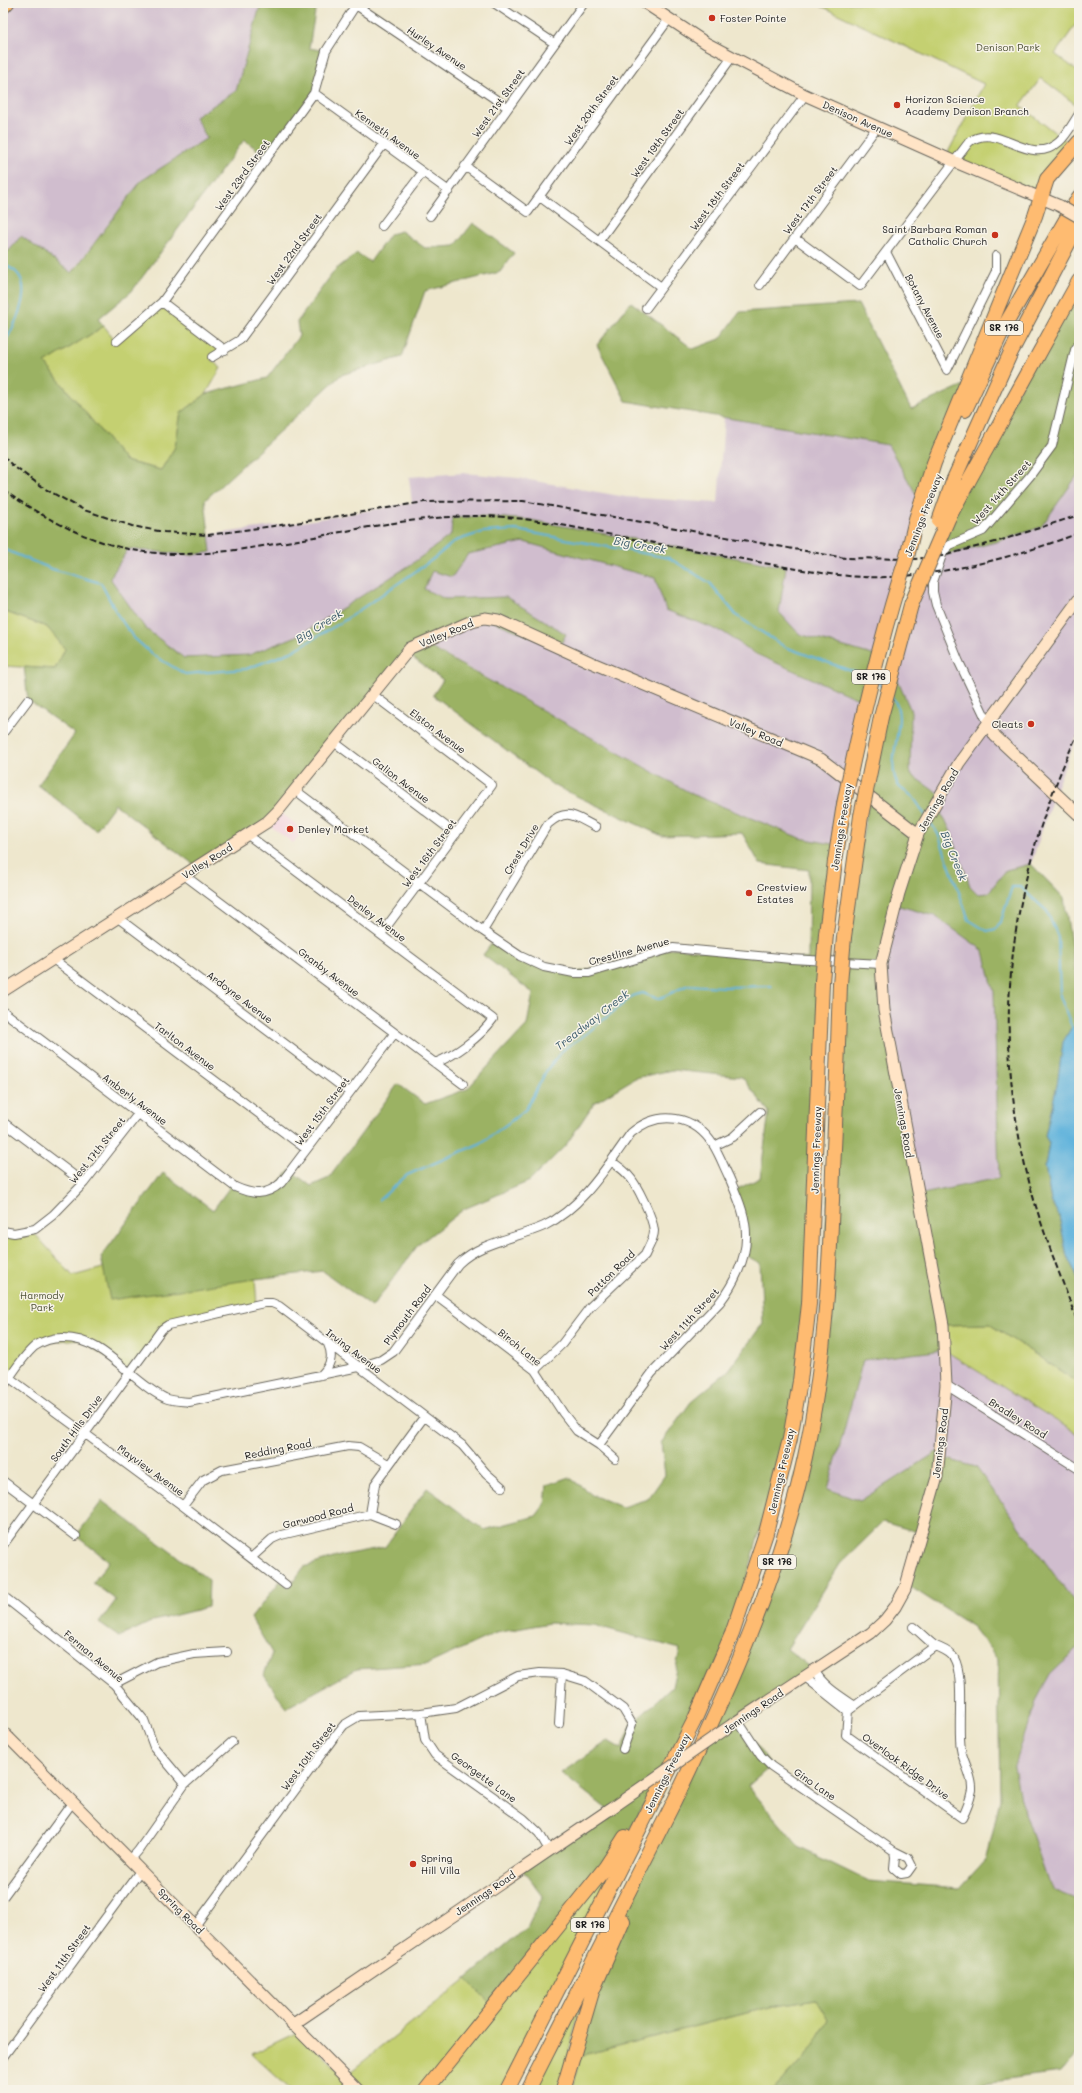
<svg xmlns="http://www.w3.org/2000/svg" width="1082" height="2093" viewBox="0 0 1082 2093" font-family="Mali,sans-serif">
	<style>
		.built { fill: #f4cfde }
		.industrial { fill: #d0bdce }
		.green { fill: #c4d071; stroke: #707646 }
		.forest { fill: #9bb263; stroke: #5c6740; fill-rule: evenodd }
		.water { fill: #60b3dc; stroke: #3e687c }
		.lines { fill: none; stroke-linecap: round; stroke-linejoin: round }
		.stream { stroke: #60b3dc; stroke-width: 2 }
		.street-casing { stroke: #66635a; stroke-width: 10 }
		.secondary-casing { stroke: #66635a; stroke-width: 13 }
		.primary-casing { stroke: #66635a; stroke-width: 14 }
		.highway-casing { stroke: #66635a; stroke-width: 16 }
		.street { stroke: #fff; stroke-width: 8 }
		.secondary { stroke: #ffe4c6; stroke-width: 11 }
		.primary { stroke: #febb71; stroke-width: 12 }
		.highway { stroke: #febb71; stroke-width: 14 }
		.rail { stroke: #1c1c1c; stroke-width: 2; stroke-dasharray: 6 3; stroke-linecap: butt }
		.secondary-bridge-casing { stroke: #66635a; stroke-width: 13; stroke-linecap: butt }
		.highway-bridge-casing { stroke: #66635a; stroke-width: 16; stroke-linecap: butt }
		.secondary-bridge { stroke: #ffe4c6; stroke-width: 11 }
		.highway-bridge { stroke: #febb71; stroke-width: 14 }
		.poi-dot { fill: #c8321e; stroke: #f7f3e8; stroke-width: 1.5 }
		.labels { text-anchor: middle; stroke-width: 3; stroke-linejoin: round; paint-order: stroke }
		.shield { fill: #f7f3e8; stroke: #5e5c59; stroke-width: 1 }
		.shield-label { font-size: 9px; font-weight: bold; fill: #1c1c1c }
		.poi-label { font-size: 10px; fill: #1c1c1c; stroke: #f7f3e8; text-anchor: start }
		.park-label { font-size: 10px; fill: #4e5236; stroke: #f7f3e8 }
		.street-label { font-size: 10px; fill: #1c1c1c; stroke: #f7f3e8 }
		.water-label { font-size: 11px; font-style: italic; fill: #375869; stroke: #f7f3e8 }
	</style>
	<rect width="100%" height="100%" fill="#f7f3e8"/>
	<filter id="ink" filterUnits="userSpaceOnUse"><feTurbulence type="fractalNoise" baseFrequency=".025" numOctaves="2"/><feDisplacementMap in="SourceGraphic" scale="8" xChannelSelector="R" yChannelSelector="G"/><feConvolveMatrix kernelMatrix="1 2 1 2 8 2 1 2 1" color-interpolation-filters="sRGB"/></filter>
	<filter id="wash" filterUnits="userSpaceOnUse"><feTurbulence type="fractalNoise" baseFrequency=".012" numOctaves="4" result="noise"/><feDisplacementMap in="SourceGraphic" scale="16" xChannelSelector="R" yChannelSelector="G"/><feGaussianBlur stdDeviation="0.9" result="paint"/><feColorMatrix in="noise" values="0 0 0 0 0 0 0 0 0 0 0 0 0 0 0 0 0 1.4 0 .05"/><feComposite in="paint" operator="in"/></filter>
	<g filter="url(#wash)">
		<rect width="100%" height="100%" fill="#eee7cd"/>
		<path class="built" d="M278 811 304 830 293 843 266 823Z"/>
		<path class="industrial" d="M3 3H261L236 91 195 117 207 138 141 181 71 273 21 236 9 251 3 246Z
			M3 291 10 309 3 321Z
			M724 417 889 445 921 503 876 656 799 634 779 612 786 567 530 520 480 516 452 518 451 535 410 565 302 634 248 655 184 658 145 628 109 578 128 549 192 555 210 552 208 535 295 523 412 503 409 477 464 473 518 478 626 497 718 503Z
			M1079 473V731L1054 793 1031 864 1006 870 988 893 978 894 970 886 950 829 934 803 939 794 910 774 911 711 893 670 931 559 1041 527Z
			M524 542 655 578 666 610 723 632 756 655 865 702 837 845 800 838 694 795 422 642 506 597 445 599 424 590 432 571 452 577 468 554Z
			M896 905 935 916 984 951 994 992 999 1178 917 1195 881 964Z
			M944 1350 1079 1435V1603H1075L939 1457 940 1450 860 1501 828 1489 863 1360Z
			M1079 1647V1898L1076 1899 1056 1891 1048 1881 1020 1799 1014 1767 1036 1701 1050 1675Z"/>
		<path class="green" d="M815 3H1079V20L1055 54 1079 72V107L1041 78 1020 106 1074 147 1040 196 945 158 984 84Z
			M162 302 225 350 210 359 221 368 206 394 181 413 175 447 161 470 125 461 45 363 104 326 116 341Z
			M3 611 47 627 66 649 55 669 3 666Z
			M34 1233 73 1276 103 1268 115 1292 255 1279 257 1305 168 1325 129 1372 79 1339 40 1343 10 1378 3 1373V1235L25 1236Z
			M989 1324 1079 1383V1435L944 1350 943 1325Z
			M605 1868 614 1878 507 2090H291L252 2054 299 2032 345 2076 466 1979 495 2007Z
			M816 2000 828 2020 813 2047 774 2090H573L579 2056 770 2007Z
			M581 2005 559 2090H533Z"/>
		<path class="forest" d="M261 3H321L315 12 309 48 326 51 314 93 268 157 244 140 132 291 98 319 104 326 45 363 125 461 161 470 175 447 181 413 206 394 267 378 299 336 297 322 335 270 357 253 370 262 390 234 401 231 425 248 455 246 473 223 514 253 500 272 425 291 402 357 341 375 205 500 211 552 192 555 128 549 110 578 145 628 184 658 249 655 302 634 410 565 451 535 452 518 480 516 530 520 786 567 779 612 799 634 876 656 865 702 756 654 723 632 666 610 655 578 524 542 468 554 452 577 432 571 424 589 445 599 506 597 566 634 559 648 485 618 422 643 694 795 800 838 837 845 800 1381 732 1634 649 1796 626 1836 494 2007 466 1979 527 1928 543 1896 522 1868 608 1810 561 1773 608 1741 622 1749 632 1724 672 1687 680 1649 594 1625 549 1623 496 1633 428 1664 357 1669 286 1708 264 1675 272 1653 251 1618 280 1581 289 1587 304 1567 343 1555 385 1547 427 1488 484 1530 536 1516 545 1504 547 1485 569 1477 592 1495 622 1507 648 1499 665 1475 661 1443 691 1402 729 1370 763 1323 760 1263 743 1254 746 1238 735 1190 760 1178 769 1112 742 1077 672 1070 635 1078 594 1103 566 1145 530 1181 464 1209 418 1245 372 1307 323 1271 255 1279 110 1300 101 1257 163 1173 213 1210 232 1184 248 1193 274 1189 290 1170 311 1186 329 1178 398 1084 425 1104 467 1089 527 1025 533 993 483 955 495 939 520 956 574 973 673 948 808 959 809 870 760 864 742 833 662 836 553 785 433 695 443 680 406 653 277 813 197 867 115 804 96 830 38 785 75 734 28 700 24 667 55 669 65 649 47 627 3 611V321L10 309 3 291V246L9 251 21 236 72 273 141 181 207 138 195 117 236 91Z
			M1079 281V473L1041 527 999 541 942 556 948 519Z
			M631 302 693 349 720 339 740 312 858 304 911 409 966 384 921 503 888 445 626 401 597 345Z
			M893 670 911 711 910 774 940 795 935 803 950 829 970 886 978 894 988 893 1006 870 1031 864 1064 898 1079 996V1025L1071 1028 1045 1136 1049 1143 1045 1166 1051 1201 1059 1216 1067 1256 1079 1280V1383L989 1324 943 1325 944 1350 863 1360 828 1489 860 1501 940 1450 939 1457 976 1467 1075 1603H1079V1647L1050 1675 1036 1701 1014 1767 1020 1799 1048 1881 1056 1891 1076 1899 1079 1898V2052L1060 2073 931 2090H774L813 2047 828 2020 816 2000 770 2007 579 2056 587 2010 634 1892 758 1616 815 1404 844 937ZM896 905 935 916 984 951 994 992 999 1178 918 1195 881 964ZM883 1522 921 1533 906 1584 973 1627 998 1659 1000 1799 987 1858 960 1888 868 1881 800 1848 748 1786 771 1766 739 1721 814 1670 787 1649 840 1564Z
			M102 1501 209 1580 208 1607 153 1621 119 1637 99 1623 116 1600 93 1583 109 1561 76 1536Z"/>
		<path class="water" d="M1079 1025V1280L1067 1256 1059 1216 1051 1201 1045 1166 1049 1143 1045 1136 1057 1085 1063 1042 1071 1028Z"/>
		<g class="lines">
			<path class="stream" d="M3 264C7 266 13 269 16 272 34 288 14 329 3 344
				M3 549 52 569 101 583 117 614 133 637 153 655 185 674 246 669 291 652 342 622 432 560 455 541 483 532 516 530 669 558 710 583 737 616 785 647 868 677
				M877 681 884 688
				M892 697C911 719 883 758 898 785 901 790 909 793 913 797 917 802 921 809 925 815
				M930 822 938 834 969 920 987 931 996 929 1002 918 1012 887H1020L1047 911 1058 937 1060 996 1073 1030
				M379 1200 407 1175 481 1143 511 1121 526 1109 548 1068 565 1048 582 1037 634 995 643 993 658 999 688 985 725 987 771 986"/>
		</g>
	</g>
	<g filter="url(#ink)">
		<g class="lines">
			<defs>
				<path id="street" d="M494 3 554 43
					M356 5 507 107
					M314 93 449 191
					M465 166 528 212 669 19
					M540 197 661 287
					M430 216 584 3
					M382 226 423 172
					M795 238 860 286 969 142C999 120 1028 169 1059 142 1067 135 1073 123 1079 114
					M599 241 732 57
					M886 252 947 370
					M760 285 877 127
					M162 302 225 350
					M646 308 805 95
					M117 341 162 302 314 93 326 51 357 3
					M212 357 240 340 384 144
					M947 370 996 271V256
					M372 694 492 785 381 934
					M988 723 959 662 936 605 933 592V582L943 552 950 545 983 531 1030 476 1052 446 1075 350 1079 343
					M3 733 28 700
					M334 742 456 834
					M295 790 483 931 520 956 544 967 574 973H589L673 948 791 959 881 964
					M248 835 493 1019C480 1037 456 1055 435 1063
					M184 875 463 1084
					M118 918 349 1092
					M483 931 548 824C568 807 575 817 596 827
					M53 959 306 1149
					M3 1011 235 1187C253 1195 266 1196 281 1183L394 1034
					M3 1122 84 1183
					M714 1146 733 1137 760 1112
					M3 1231 14 1233 35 1229 53 1215 84 1183 138 1114
					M436 1295 535 1370 563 1413 577 1431 599 1445 615 1459
					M535 1370 562 1344 590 1307 645 1255C648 1248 654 1239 654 1231 653 1218 637 1184 628 1175 623 1169 616 1165 611 1161
					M3 1373 183 1506 286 1585
					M321 1375C330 1366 334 1357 328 1344
					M946 1385 1079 1469
					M3 1387C13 1373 22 1357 35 1346 43 1341 52 1338 61 1338 104 1336 129 1381 165 1398 172 1401 181 1401 189 1402L359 1367 381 1360 393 1352 458 1264C482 1241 515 1239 544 1226 582 1208 608 1165 631 1133 659 1109 695 1115 714 1146 720 1156 724 1167 729 1177 737 1196 747 1217 746 1238 746 1260 733 1285 720 1302L652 1373 599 1445
					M3 1481 76 1536
					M183 1506 203 1480 222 1470 348 1446 359 1447 388 1464
					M370 1514 375 1484 424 1417
					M3 1545 162 1329 168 1325 264 1303H272L279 1306 462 1445 486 1473 502 1487
					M251 1558 272 1539 281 1535 370 1514 396 1524
					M3 1596 114 1684 144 1720 154 1747 185 1784
					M814 1670C823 1686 840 1696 855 1706
					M804 1676 848 1711
					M114 1684 157 1662 194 1654 227 1652
					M848 1711 846 1735 962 1818C967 1809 970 1800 972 1790 973 1775 963 1763 961 1749 957 1726 965 1677 954 1658 949 1650 941 1649 934 1645 927 1640 921 1633 913 1627
					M848 1711 935 1646
					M421 1713 425 1740 435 1755 523 1818 539 1833 549 1850
					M738 1721 761 1756 771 1766 894 1851 908 1858 912 1866 907 1873 901 1874 894 1868 895 1857 894 1851
					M559 1724 562 1674
					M130 1860 138 1851 185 1784 232 1742
					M3 1897 72 1803
					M195 1926 335 1736 344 1725 359 1716 421 1713 456 1708 518 1676 540 1673 562 1674 585 1681 623 1709 632 1724 623 1749
					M3 2057 140 1871"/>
				<path id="secondary" d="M645 3 706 43 805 95 953 161 1060 206
					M988 723 995 736 1079 815
					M3 991 267 822 278 811 410 648 472 621 485 618 498 620 590 662 821 759 918 834
					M733 1724 871 1633 885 1620 895 1607 905 1589 937 1477 946 1385 943 1325 884 1010 881 964 899 893 918 834 959 763 1079 599
					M3 1732 358 2090
					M292 2025 609 1810"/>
				<path id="primary" d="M3 8 8 3"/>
				<path id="highway" d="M965 410 1004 327 1079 197
					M954 479 1011 352 1079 223
					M968 482 1079 281
					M908 553 916 519 934 463 1035 216 1047 179 1079 142
					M881 717 911 605
					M826 934 835 861 844 804
					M844 937 861 816
					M426 2090 605 1868 625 1837
					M507 2090 694 1721 732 1634 766 1533 790 1439 800 1381 809 1304 822 982
					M528 2090C577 1994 626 1898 674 1802 729 1688 778 1582 805 1457 825 1363 830 1268 833 1171 836 1109 838 1046 840 984
					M563 2090 592 1992 623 1921"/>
			</defs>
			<use href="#street" class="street-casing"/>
			<use href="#secondary" class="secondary-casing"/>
			<use href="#primary" class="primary-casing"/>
			<use href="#highway" class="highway-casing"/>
			<use href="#street" class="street"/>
			<use href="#secondary" class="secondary"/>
			<use href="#primary" class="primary"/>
			<use href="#highway" class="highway"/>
			<path class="rail" d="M3 456 13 466 47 490 84 510 132 526 164 532 208 535 295 523 424 502 523 501 845 558 914 559 942 556 999 541 1079 515
				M3 490C41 516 82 539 128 549 186 561 246 549 304 539 362 528 420 516 480 516 529 516 579 529 628 538 669 546 711 553 753 561 790 568 826 575 863 577 929 580 1017 557 1079 533
				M1079 731C1009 878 988 1031 1031 1189 1043 1234 1063 1282 1079 1326"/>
			<defs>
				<path id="secondary-bridge" d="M1060 206 1079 217
					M609 1810 733 1724"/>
				<path id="highway-bridge" d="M939 521 954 479
					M911 605 948 519 968 482
					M844 804C861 719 881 636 908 553
					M861 816 881 717
					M822 982 826 934
					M840 984 844 937"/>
			</defs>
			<use href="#secondary-bridge" class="secondary-bridge-casing"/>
			<use href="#highway-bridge" class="highway-bridge-casing"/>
			<use href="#secondary-bridge" class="secondary-bridge"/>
			<use href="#highway-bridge" class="highway-bridge"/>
		</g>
	</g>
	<g class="poi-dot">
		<circle cx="712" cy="18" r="4"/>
		<circle cx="897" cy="105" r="4"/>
		<circle cx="995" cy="235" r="4"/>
		<circle cx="1031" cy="724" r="4"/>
		<circle cx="290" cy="829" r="4"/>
		<circle cx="749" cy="893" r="4"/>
		<circle cx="413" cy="1864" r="4"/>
	</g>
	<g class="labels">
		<g class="shield">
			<rect x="985" y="321" width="38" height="14" rx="3"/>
			<rect x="852" y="670" width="38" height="14" rx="3"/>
			<rect x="758" y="1555" width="38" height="14" rx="3"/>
			<rect x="571" y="1918" width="38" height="14" rx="3"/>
		</g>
		<g class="shield-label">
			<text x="1004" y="331">SR 176</text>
			<text x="871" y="680">SR 176</text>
			<text x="777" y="1565">SR 176</text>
			<text x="590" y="1928">SR 176</text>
		</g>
		<g class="poi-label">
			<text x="720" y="22">Foster Pointe</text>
			<text x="905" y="103">Horizon Science<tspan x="905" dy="12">Academy Denison Branch</tspan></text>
			<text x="987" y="233" text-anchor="end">Saint Barbara Roman<tspan x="987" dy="12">Catholic Church</tspan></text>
			<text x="1023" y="728" text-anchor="end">Cleats</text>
			<text x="298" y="833">Denley Market</text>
			<text x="757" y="891">Crestview<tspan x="757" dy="12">Estates</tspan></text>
			<text x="421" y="1862">Spring<tspan x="421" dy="12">Hill Villa</tspan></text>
		</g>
		<g class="park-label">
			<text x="1008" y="51">Denison Park</text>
			<text x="42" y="1299">Harmody<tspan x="42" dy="12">Park</tspan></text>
		</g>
		<g class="street-label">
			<text transform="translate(437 48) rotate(34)" y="4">Hurley Avenue</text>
			<text transform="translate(498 103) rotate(-54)" y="4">West 21st Street</text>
			<text transform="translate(591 110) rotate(-54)" y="4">West 20th Street</text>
			<text transform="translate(858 119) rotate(24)" y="4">Denison Avenue</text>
			<text transform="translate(388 134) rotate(36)" y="4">Kenneth Avenue</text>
			<text transform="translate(657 143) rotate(-54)" y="4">West 19th Street</text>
			<text transform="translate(242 175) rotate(-54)" y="4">West 23rd Street</text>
			<text transform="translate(717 196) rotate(-53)" y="4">West 18th Street</text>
			<text transform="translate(810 200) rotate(-53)" y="4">West 17th Street</text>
			<text transform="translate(294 249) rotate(-54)" y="4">West 22nd Street</text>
			<text transform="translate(925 306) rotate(62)" y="4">Botany Avenue</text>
			<text transform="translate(1001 492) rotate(-48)" y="4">West 14th Street</text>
			<text transform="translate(923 515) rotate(-69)" y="4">Jennings Freeway</text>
			<text transform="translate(446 633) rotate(-22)" y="4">Valley Road</text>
			<text transform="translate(438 731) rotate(37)" y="4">Elston Avenue</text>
			<text transform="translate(756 732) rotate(23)" y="4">Valley Road</text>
			<text transform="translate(401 780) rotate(37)" y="4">Galion Avenue</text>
			<text transform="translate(938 800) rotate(-60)" y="4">Jennings Road</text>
			<text transform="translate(841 827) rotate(-81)" y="4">Jennings Freeway</text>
			<text transform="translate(521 849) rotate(-59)" y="4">Crest Drive</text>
			<text transform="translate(429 853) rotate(-53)" y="4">West 16th Street</text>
			<text transform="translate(207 861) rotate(-32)" y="4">Valley Road</text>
			<text transform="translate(377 918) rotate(37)" y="4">Denley Avenue</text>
			<text transform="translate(629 951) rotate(-15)" y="4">Crestline Avenue</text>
			<text transform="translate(329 972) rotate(37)" y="4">Granby Avenue</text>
			<text transform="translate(240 997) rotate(37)" y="4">Ardoyne Avenue</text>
			<text transform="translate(185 1046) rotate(37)" y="4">Tarlton Avenue</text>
			<text transform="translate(135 1099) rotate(37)" y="4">Amberly Avenue</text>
			<text transform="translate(322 1111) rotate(-53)" y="4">West 15th Street</text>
			<text transform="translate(904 1123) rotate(80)" y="4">Jennings Road</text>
			<text transform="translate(97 1150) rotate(-51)" y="4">West 17th Street</text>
			<text transform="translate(816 1150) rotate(-88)" y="4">Jennings Freeway</text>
			<text transform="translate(611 1273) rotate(-44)" y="4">Patton Road</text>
			<text transform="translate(407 1315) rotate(-53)" y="4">Plymouth Road</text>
			<text transform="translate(689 1319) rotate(-47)" y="4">West 11th Street</text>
			<text transform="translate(520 1347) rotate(39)" y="4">Birch Lane</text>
			<text transform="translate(354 1351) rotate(37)" y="4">Irving Avenue</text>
			<text transform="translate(1018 1418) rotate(32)" y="4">Bradley Road</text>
			<text transform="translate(76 1428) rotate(-54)" y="4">South Hills Drive</text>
			<text transform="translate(940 1443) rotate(-83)" y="4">Jennings Road</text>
			<text transform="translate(278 1449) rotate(-11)" y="4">Redding Road</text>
			<text transform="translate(151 1470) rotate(36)" y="4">Mayview Avenue</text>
			<text transform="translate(781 1471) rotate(-77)" y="4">Jennings Freeway</text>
			<text transform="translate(318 1516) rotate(-14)" y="4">Garwood Road</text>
			<text transform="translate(94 1656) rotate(40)" y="4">Ferman Avenue</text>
			<text transform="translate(753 1711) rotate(-34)" y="4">Jennings Road</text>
			<text transform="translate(308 1756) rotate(-53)" y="4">West 10th Street</text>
			<text transform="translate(906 1766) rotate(36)" y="4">Overlook Ridge Drive</text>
			<text transform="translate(667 1773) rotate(-63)" y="4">Jennings Freeway</text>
			<text transform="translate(484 1777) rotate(36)" y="4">Georgette Lane</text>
			<text transform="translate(815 1784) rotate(35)" y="4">Gino Lane</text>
			<text transform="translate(485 1893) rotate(-34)" y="4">Jennings Road</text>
			<text transform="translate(181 1911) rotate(45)" y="4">Spring Road</text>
			<text transform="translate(64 1958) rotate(-54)" y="4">West 11th Street</text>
		</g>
		<g class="water-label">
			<text transform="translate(640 545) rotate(10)" y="4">Big Creek</text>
			<text transform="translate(319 626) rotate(-32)" y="4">Big Creek</text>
			<text transform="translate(954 856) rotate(68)" y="4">Big Creek</text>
			<text transform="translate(592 1020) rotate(-38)" y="4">Treadway Creek</text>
		</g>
	</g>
	<rect width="1082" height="2093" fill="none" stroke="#f7f3e8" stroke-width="16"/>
</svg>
